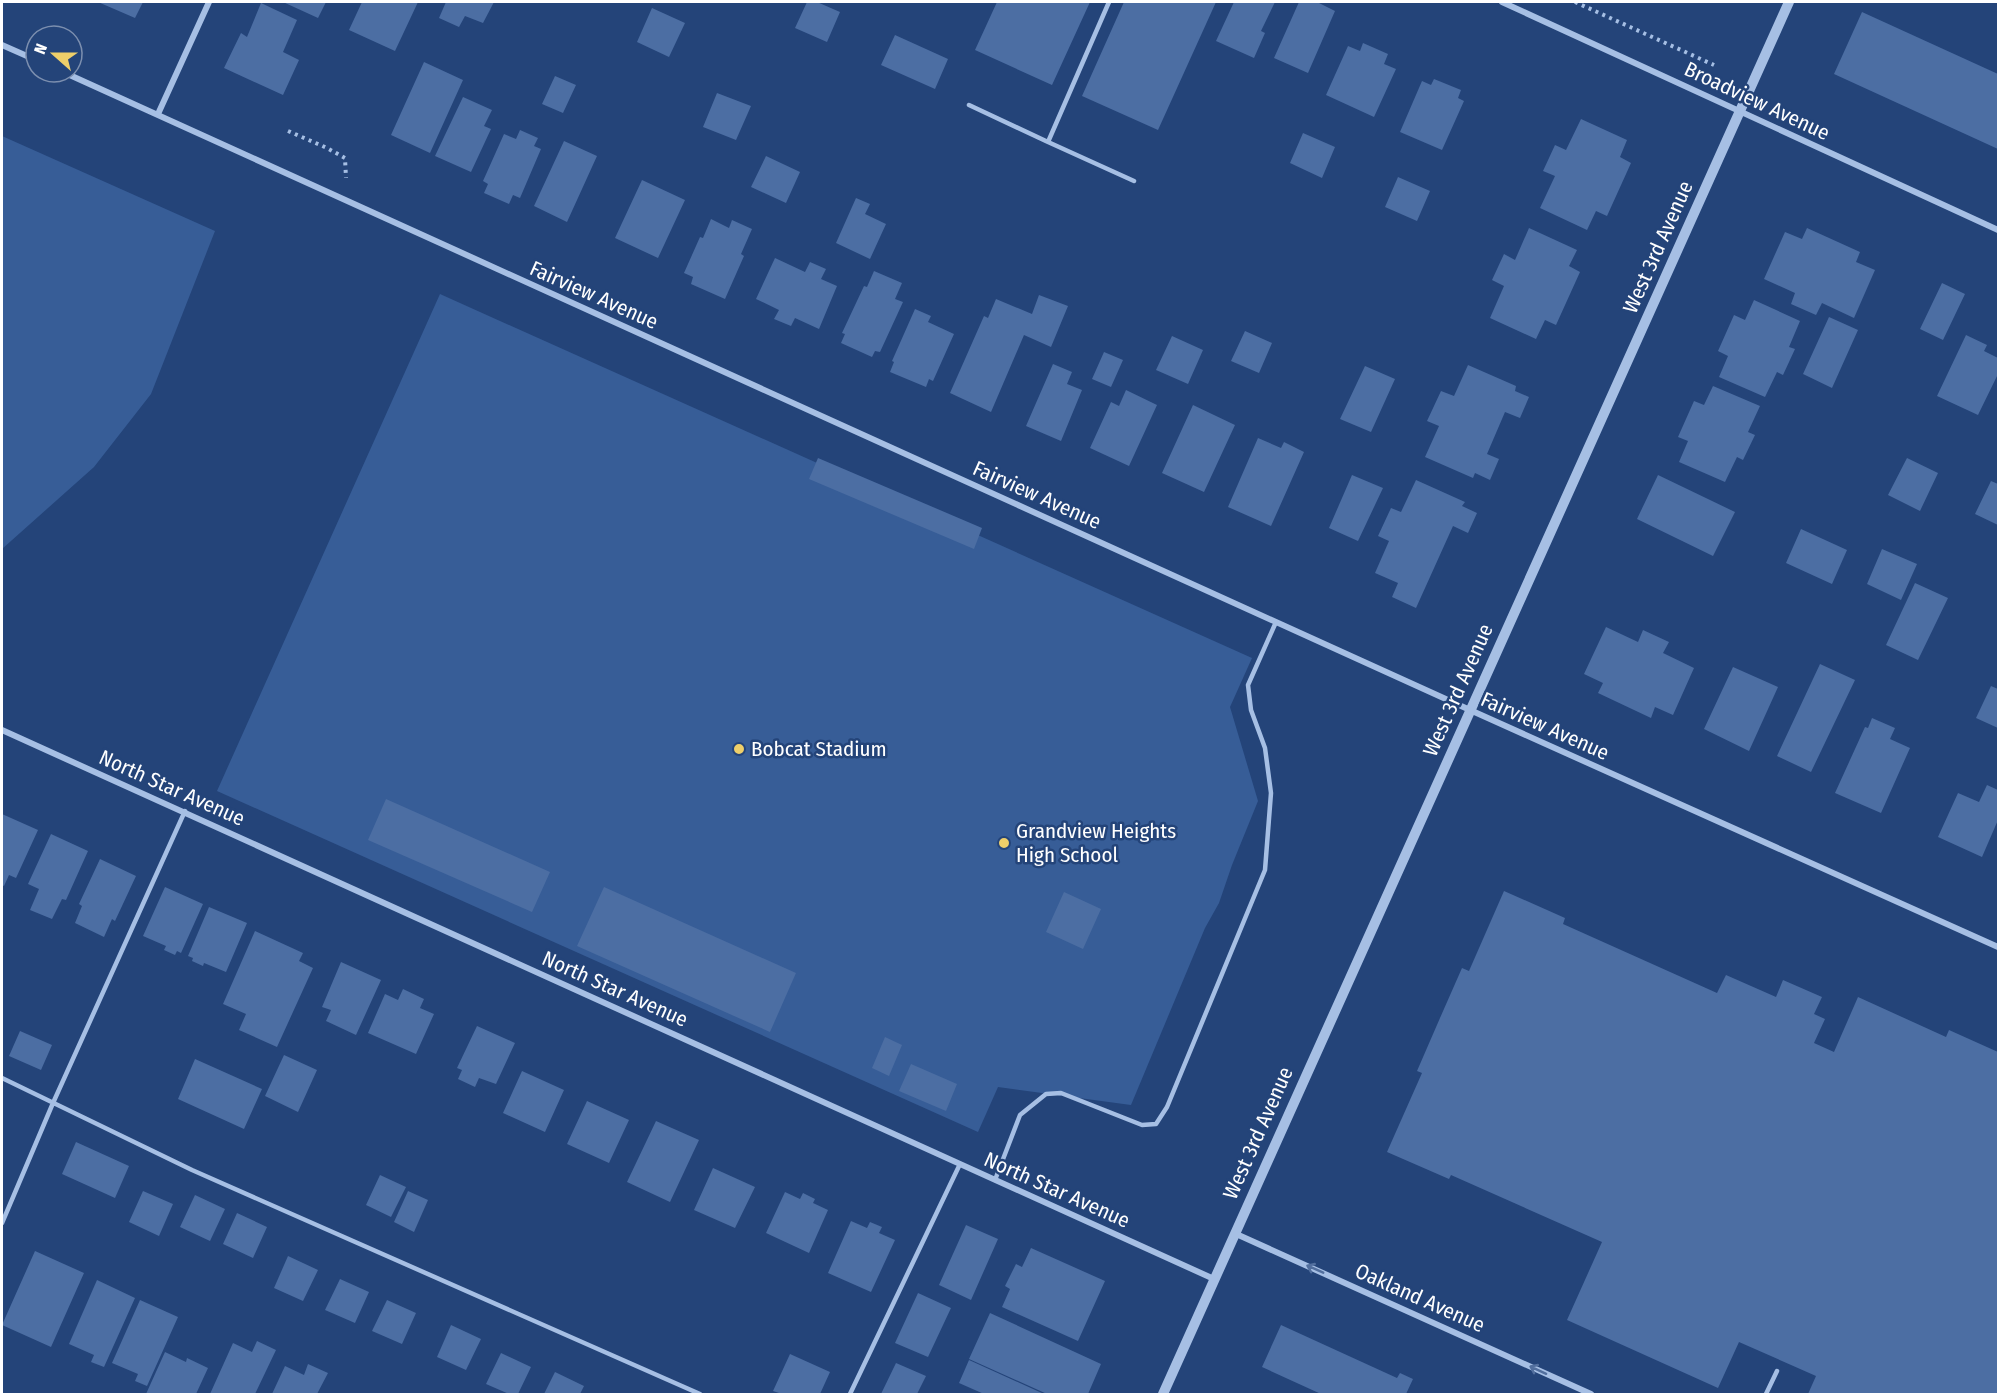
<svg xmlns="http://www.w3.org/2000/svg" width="2000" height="1396" viewBox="0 0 2000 1396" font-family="'Fira Sans Condensed',sans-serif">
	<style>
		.green { fill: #375d97 }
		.building { fill: #4c6ea3 }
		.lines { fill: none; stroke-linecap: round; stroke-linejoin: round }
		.path { stroke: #a6bfe4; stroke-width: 4; stroke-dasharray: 3 4.5; stroke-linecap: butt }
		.service { stroke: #a6bfe4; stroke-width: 4.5 }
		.minor { stroke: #a6bfe4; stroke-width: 6 }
		.tertiary { stroke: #a6bfe4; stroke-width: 10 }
		.oneway { stroke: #526f9e }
		.poi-dot { fill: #eecf6a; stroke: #244479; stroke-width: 2 }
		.labels { text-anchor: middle; stroke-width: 5; stroke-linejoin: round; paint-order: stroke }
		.street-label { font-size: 21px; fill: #fff; stroke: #244479 }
		.poi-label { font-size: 21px; fill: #fff; stroke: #244479; text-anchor: start }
	</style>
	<rect width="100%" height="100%" fill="#244479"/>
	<path class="green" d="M2 136 215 231 151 394 94 467 2 549Z
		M440 294 1252 658 1230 707 1258 801 1232 865 1219 903 1205 928 1131 1105 998 1087 978 1132 217 791Z"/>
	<path class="building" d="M98 2H143L135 18Z
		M283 2H326L318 18Z
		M362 2H418L395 51 349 30Z
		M446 2H494L483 23 465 16 459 27 439 18Z
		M807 2H817L840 12 827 42 795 28Z
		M997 2H1090L1052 85 975 50Z
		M1124 2H1216L1158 130 1082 96Z
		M1234 2H1275L1261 31 1265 33 1254 58 1216 41Z
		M1299 2H1317L1335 11 1308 73 1274 58Z
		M261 3 297 20 283 52 299 60 283 95 224 68 241 33 247 37Z
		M652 8 685 23 669 57 637 42Z
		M1862 12 1998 74V149L1834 74Z
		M895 35 948 59 935 89 881 65Z
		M1363 43 1388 54 1384 64 1396 69 1374 117 1326 95 1348 46 1360 51Z
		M424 62 463 80 430 153 391 135Z
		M555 76 576 85 563 113 542 104Z
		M1434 79 1461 90 1458 98 1464 101 1442 150 1400 132 1422 81 1431 85Z
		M717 93 751 106 736 140 703 127Z
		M463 97 492 110 484 126 491 129 471 172 435 156Z
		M1581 119 1627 140 1620 157 1631 163 1607 216 1596 211 1587 230 1540 208 1555 176 1543 171 1555 145 1566 150Z
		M520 130 538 138 534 146 541 149 520 198 513 195 509 204 484 193 488 184 483 181 504 134 516 139Z
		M1303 133 1335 147 1322 178 1290 163Z
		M564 141 597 156 567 222 534 206Z
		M766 156 800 172 786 203 751 187Z
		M1398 177 1430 191 1417 221 1385 207Z
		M642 180 685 200 658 258 615 238Z
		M856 198 870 204 865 214 886 224 870 259 836 243Z
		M711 219 729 228 732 220 752 229 741 254 744 256 725 299 691 284 693 277 684 273 700 237 703 238Z
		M1529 228 1577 250 1569 266 1580 272 1556 325 1545 320 1536 339 1490 318 1504 286 1492 280 1504 254 1515 260Z
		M1807 228 1860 252 1856 262 1875 270 1854 318 1822 303 1816 315 1791 304 1795 293 1764 279 1785 232 1802 239Z
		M775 258 805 272 810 262 826 269 821 279 837 286 819 329 795 318 791 326 774 319 779 310 756 299Z
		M874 271 902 283 895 299 903 302 880 352 875 351 872 357 841 343 845 334 842 333 864 286 867 287Z
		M1942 283 1965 294 1943 340 1920 329Z
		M1039 295 1068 306 1051 347 1024 335 991 412 950 393 984 316 988 318 996 299 1032 314Z
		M1754 300 1800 321 1789 347 1795 349 1783 375 1777 372 1765 397 1719 377 1728 356 1718 351 1734 315 1745 320Z
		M915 309 931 316 928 322 954 334 933 381 929 379 926 387 890 372 894 362 892 361Z
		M1829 317 1858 330 1832 388 1803 374Z
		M1245 331 1272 343 1259 373 1231 361Z
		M1966 335 1987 345 1984 351 1998 358V374L1978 415 1937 396Z
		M1172 336 1203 350 1188 384 1156 370Z
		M1104 352 1123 360 1111 387 1092 379Z
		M1053 364 1072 372 1067 384 1082 390 1061 441 1026 426Z
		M1468 365 1516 386 1515 391 1529 397 1520 418 1505 412 1487 454 1499 459 1490 480 1475 473 1473 478 1425 457 1439 426 1427 421 1441 391 1454 396Z
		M1365 366 1395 379 1371 432 1340 419Z
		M1713 386 1760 406 1748 432 1755 435 1743 460 1737 457 1725 482 1679 462 1688 441 1678 437 1694 401 1704 405Z
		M1126 390 1157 405 1129 466 1090 448 1111 402 1119 406Z
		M1193 405 1235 425 1204 492 1162 473Z
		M1258 438 1281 448 1284 442 1304 452 1271 526 1228 507Z
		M818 458 982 528 974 549 809 479Z
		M1907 458 1938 473 1920 511 1888 495Z
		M1352 475 1383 488 1358 541 1329 528Z
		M1658 475 1735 512 1713 556 1637 519Z
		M1416 480 1465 502 1462 506 1477 513 1468 533 1453 526 1416 608 1392 597 1398 583 1375 573 1389 541 1378 536 1391 508 1401 512Z
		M1991 481 1998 484V525L1975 514Z
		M1801 529 1847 550 1832 584 1786 563Z
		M1882 549 1917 564 1901 600 1867 584Z
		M1915 583 1948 598 1918 660 1886 645Z
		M1606 627 1638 642 1643 630 1669 642 1663 653 1694 668 1673 715 1655 707 1651 718 1598 693 1603 683 1584 674Z
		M1820 664 1855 680 1811 772 1777 756Z
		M1733 667 1778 687 1749 751 1704 729Z
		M1991 686 1998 689V728L1976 718Z
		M1872 718 1895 728 1890 739 1910 748 1881 813 1835 793 1865 727 1868 728Z
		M1987 785 1998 790V820L1982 857 1938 837 1958 793 1979 802Z
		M386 799 550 872 532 912 368 840Z
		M2 814 38 830 16 878 9 875 4 886 2 885Z
		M51 834 88 851 66 900 62 899 52 919 30 910 39 889 28 884Z
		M100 859 136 876 115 921 112 919 104 937 75 923 82 906 79 904Z
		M165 887 203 904 181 953 177 951 175 955 164 950 166 946 143 936Z
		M604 887 796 973 770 1032 577 946Z
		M1504 891 1565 918 1563 924 1717 993 1726 975 1776 997 1783 980 1822 997 1814 1014 1825 1019 1814 1043 1834 1052 1858 997 1946 1037 1949 1030 1998 1052V1394H1808L1816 1376 1739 1342 1718 1388 1567 1320 1602 1242 1451 1175 1449 1179 1387 1152 1422 1073 1417 1071 1440 1018 1462 968 1469 971Z
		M1064 892 1101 909 1083 949 1046 932Z
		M209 907 247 923 226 972 204 963 203 966 192 961 193 958 188 956Z
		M255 931 303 953 299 961 313 968 277 1047 239 1030 246 1014 223 1004Z
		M341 962 381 980 356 1035 326 1021 331 1010 322 1007Z
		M403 989 424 999 420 1008 434 1014 416 1054 368 1033 385 994 398 1000Z
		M477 1026 515 1043 496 1084 479 1078 475 1087 458 1079 462 1070 457 1068Z
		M20 1031 52 1045 41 1070 9 1056Z
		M885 1037 902 1045 889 1076 872 1068Z
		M284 1055 317 1070 298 1112 265 1096Z
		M195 1059 262 1089 244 1129 178 1099Z
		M911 1064 957 1084 946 1111 899 1091Z
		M522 1071 564 1090 545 1132 503 1113Z
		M587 1101 629 1120 609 1163 567 1144Z
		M656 1121 699 1140 670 1202 627 1182Z
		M76 1142 129 1166 115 1198 62 1174Z
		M713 1168 755 1187 735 1228 694 1210Z
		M380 1175 406 1187 391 1217 366 1205Z
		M143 1191 173 1204 159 1236 129 1222Z
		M408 1191 428 1200 414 1232 394 1222Z
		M785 1192 800 1199 803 1193 815 1199 813 1203 828 1210 809 1253 766 1233Z
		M195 1195 225 1209 210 1241 180 1227Z
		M237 1213 267 1227 253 1258 223 1244Z
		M851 1221 867 1228 870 1222 882 1227 879 1233 895 1240 871 1292 828 1273Z
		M966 1225 998 1239 971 1300 939 1285Z
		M1031 1248 1105 1281 1078 1341 1002 1307 1010 1289 1005 1286 1016 1264 1022 1267Z
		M35 1251 84 1273 51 1347 2 1325Z
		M288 1256 318 1270 303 1301 274 1288Z
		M340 1279 369 1292 355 1323 325 1310Z
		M97 1280 135 1298 104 1367 91 1362 94 1355 69 1344Z
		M918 1293 951 1308 928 1357 895 1343Z
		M140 1300 178 1317 147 1386 135 1381 138 1374 112 1363Z
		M387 1300 416 1313 402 1344 372 1331Z
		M990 1313 1101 1364 1088 1394H1047L969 1359Z
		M451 1325 481 1339 466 1370 437 1357Z
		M1281 1325 1397 1378 1400 1373 1413 1379 1406 1394H1321L1262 1367Z
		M257 1341 276 1350 255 1394H210L233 1343 252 1352Z
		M165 1352 186 1362 187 1358 208 1368 196 1394H146Z
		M501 1353 531 1367 518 1394H509L486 1384Z
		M790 1354 830 1372 820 1394H782L773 1391Z
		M969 1360 1044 1394H984L959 1383Z
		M896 1363 926 1376 917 1394H881Z
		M308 1364 328 1373 317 1394H272L285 1366 304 1375Z
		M555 1372 584 1386 580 1394H544Z"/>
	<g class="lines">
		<path class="path" d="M1575 2 1714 65
			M288 131 327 148 345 158 346 178"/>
		<path class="service" d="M969 105 1048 142 1109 2
			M1048 142 1134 181
			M2 1078 192 1170 700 1394
			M995 1180 1020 1115 1046 1094 1061 1093 1142 1125 1156 1124 1167 1107 1265 870 1271 793 1265 748 1251 710 1248 685 1276 622
			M2 1223 53 1103 185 811
			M850 1394 960 1164
			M1766 1394 1777 1371"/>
		<path class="minor" d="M1502 2 1998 230
			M2 45 36 60
			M63 72 1470 710 1998 947
			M158 114 209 2
			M2 730 1214 1279
			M1234 1233 1591 1394"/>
		<path class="tertiary" d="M1163 1394 1789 2"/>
	</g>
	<defs><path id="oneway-shaft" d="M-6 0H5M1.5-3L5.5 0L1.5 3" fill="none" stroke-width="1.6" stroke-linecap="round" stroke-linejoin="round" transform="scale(1.5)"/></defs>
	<g class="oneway">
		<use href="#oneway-shaft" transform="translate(1315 1269) rotate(-156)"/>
		<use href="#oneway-shaft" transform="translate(1538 1370) rotate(-155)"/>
	</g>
	<g class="poi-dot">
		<circle cx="739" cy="749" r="6"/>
		<circle cx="1004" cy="843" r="6"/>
	</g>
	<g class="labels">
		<g class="street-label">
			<text transform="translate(1757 101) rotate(25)" y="7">Broadview Avenue</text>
			<text transform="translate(1658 247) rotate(-66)" y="7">West 3rd Avenue</text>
			<text transform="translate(594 295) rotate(24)" y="7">Fairview Avenue</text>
			<text transform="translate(1037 495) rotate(24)" y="7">Fairview Avenue</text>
			<text transform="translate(1458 690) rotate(-66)" y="7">West 3rd Avenue</text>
			<text transform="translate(1545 726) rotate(24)" y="7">Fairview Avenue</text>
			<text transform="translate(172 788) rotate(24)" y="7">North Star Avenue</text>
			<text transform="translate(615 989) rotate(24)" y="7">North Star Avenue</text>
			<text transform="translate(1258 1133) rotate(-66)" y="7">West 3rd Avenue</text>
			<text transform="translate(1057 1190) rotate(24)" y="7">North Star Avenue</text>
			<text transform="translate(1420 1298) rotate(24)" y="7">Oakland Avenue</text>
		</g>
		<g class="poi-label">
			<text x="751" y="756">Bobcat Stadium</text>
			<text x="1016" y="838">Grandview Heights<tspan x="1016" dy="24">High School</tspan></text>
		</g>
	</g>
	<rect width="2000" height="1396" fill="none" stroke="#ffffff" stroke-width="6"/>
	<g transform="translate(54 54) rotate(291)"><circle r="28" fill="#244479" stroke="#7c8faf" stroke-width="1.5"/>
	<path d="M0-4.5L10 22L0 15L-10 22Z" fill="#eecf6a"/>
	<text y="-9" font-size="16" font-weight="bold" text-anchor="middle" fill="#ffffff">N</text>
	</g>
</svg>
